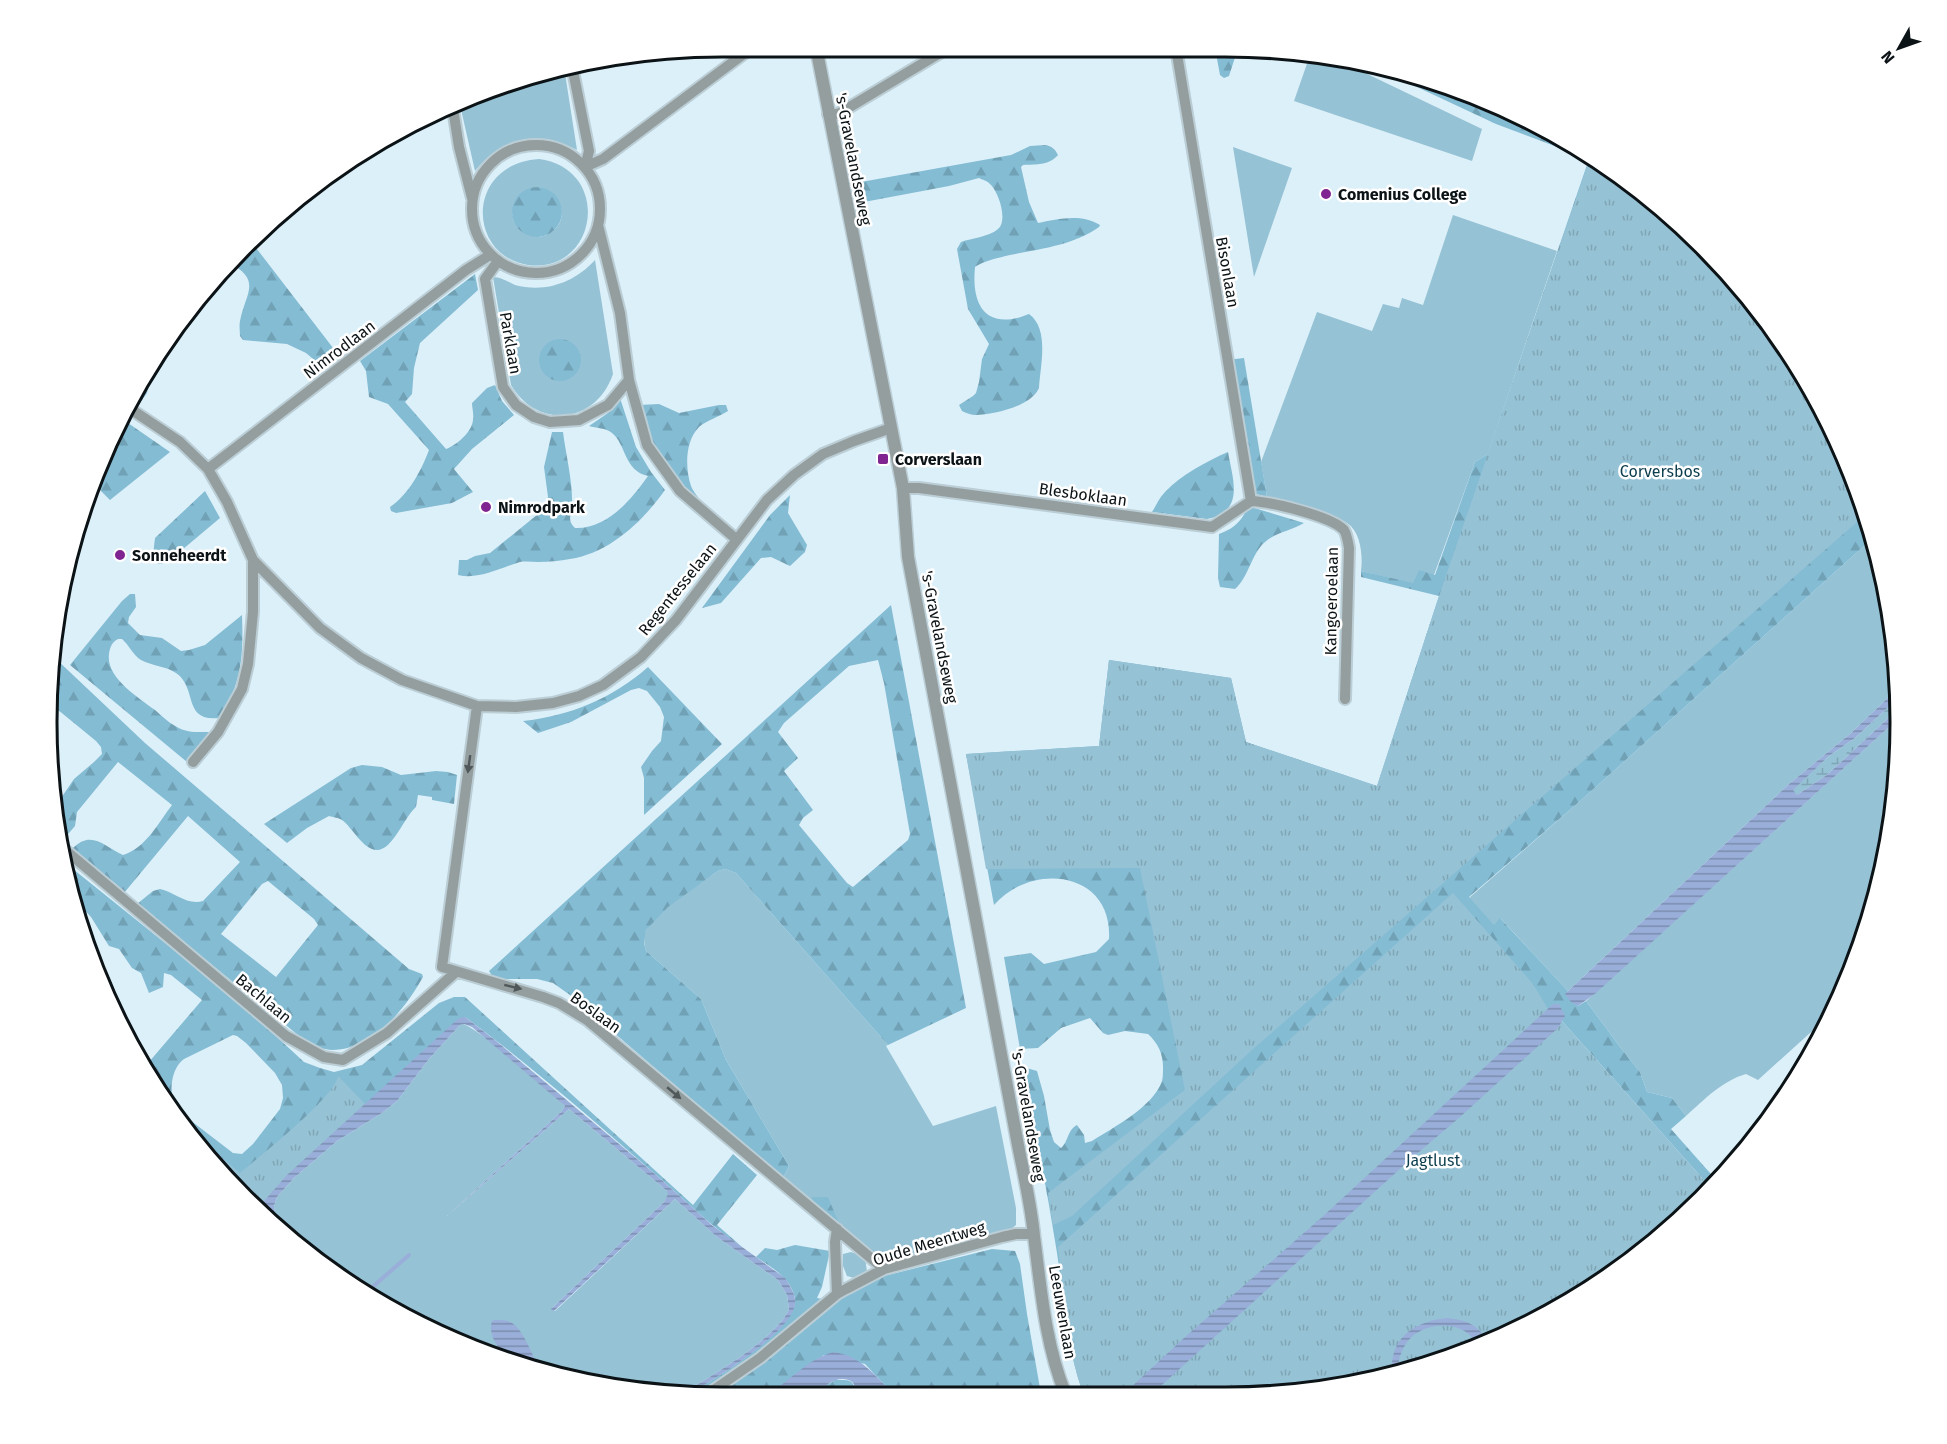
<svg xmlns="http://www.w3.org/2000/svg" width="1947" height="1444" viewBox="0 0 1947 1444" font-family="'Fira Sans',sans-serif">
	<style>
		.green { fill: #96c2d5; fill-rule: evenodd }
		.forest { fill: url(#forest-firs); fill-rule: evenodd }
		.wetland { fill: url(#wetland-marsh) }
		.park { fill: url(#park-tufts) }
		.water { fill: url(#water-rules) }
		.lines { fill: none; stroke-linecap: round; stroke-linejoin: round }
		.stream { stroke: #99afda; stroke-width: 4 }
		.minor-casing { stroke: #bbcdd5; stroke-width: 14 }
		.tertiary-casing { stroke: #bbcdd5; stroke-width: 15 }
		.minor { stroke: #949e9f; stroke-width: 10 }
		.tertiary { stroke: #949e9f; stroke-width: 12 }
		.oneway { fill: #50585a }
		.poi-dot { fill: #7f2491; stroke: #fff; stroke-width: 2 }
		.labels { text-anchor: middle; stroke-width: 5; stroke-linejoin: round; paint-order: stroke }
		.street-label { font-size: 16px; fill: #0c1316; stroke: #fff }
		.poi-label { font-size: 16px; font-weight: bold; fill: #0c1316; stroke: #fff; text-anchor: start }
		.park-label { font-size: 16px; fill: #0c3d4e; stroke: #fff }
		.rim { fill: none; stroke: #0c1316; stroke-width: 3 }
	</style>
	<defs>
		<pattern id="forest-firs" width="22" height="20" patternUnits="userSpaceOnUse" patternTransform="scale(1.5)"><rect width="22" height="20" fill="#84bcd4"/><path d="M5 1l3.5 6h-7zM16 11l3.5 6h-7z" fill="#71a1b5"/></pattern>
		<pattern id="wetland-marsh" width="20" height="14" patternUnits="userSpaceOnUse" patternTransform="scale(1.5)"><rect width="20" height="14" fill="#96c2d5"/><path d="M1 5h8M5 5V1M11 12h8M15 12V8" fill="none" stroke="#80a6b6"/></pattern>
		<pattern id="park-tufts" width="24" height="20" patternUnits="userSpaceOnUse" patternTransform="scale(1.5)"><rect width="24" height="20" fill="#96c2d5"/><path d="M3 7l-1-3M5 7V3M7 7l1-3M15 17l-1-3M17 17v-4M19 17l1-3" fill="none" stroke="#80a6b6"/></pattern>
		<pattern id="water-rules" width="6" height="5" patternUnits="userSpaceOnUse" patternTransform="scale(1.5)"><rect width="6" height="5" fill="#99afda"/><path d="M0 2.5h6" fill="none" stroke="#7b8db0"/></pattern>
	</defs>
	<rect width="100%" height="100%" fill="#dcf0f9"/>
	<path class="green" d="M1310 55 1336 59 1482 129 1472 161 1294 101Z
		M564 67 577 150C538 130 503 137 475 171L460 105 504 87 520 89C527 85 529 78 534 75 542 69 554 69 564 67Z
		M1233 147 1292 168 1254 277Z
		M539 159C613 169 598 274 528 265 467 256 465 164 539 159ZM536 187C566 189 573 230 540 237L514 222 512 212Z
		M1453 215 1557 251 1488 454 1475 462 1434 575 1413 584 1361 571C1363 556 1361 532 1347 523 1331 512 1287 503 1267 497L1261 462 1317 312 1372 331 1383 304 1399 308 1402 298 1423 305Z
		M595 260 613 374C596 424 538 430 511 385L493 277C501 277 508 282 515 285 545 293 574 283 595 260Z
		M1874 537 1878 548 1899 678V687L1851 733 1789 784 1568 991 1501 919 1494 926 1469 898 1579 802Z
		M1898 719 1895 811 1865 939 1831 1014 1758 1080 1746 1074C1722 1081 1705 1099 1686 1116L1672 1098 1647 1092 1640 1072 1620 1047 1586 1001Z
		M725 869 736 873 888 1045 886 1046 933 1126 996 1106 1016 1208V1225L1010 1230 915 1254 885 1258 875 1255 783 1178 789 1166 726 1060 701 999 646 951C644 944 643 935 647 928 664 904 695 888 718 871Z
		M463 1024C477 1027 553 1093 565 1106L561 1112 447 1216 569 1109 667 1191 669 1194 664 1202 552 1308 553 1311H555L675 1199 717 1237 778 1280 787 1295 789 1309C777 1339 706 1379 678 1396L547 1374 385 1307 283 1234 275 1218 274 1206 277 1197 294 1178 337 1141 382 1113 397 1101 429 1059 460 1025Z
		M851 1252 865 1257 867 1272 854 1278 847 1276 843 1266V1254Z"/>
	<path class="forest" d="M1215 48H1238L1229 76 1224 78 1220 75Z
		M1370 65 1400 69 1523 116 1601 161 1702 244 1761 311 1831 424 1874 537 1579 802 1469 897 1494 925 1500 918 1568 991 1566 994 1578 1006 1586 1001 1620 1047 1640 1072 1647 1092 1672 1098 1686 1116 1671 1129 1718 1182 1711 1188 1562 1021 1548 1009 1083 1393C1067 1349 1064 1299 1057 1253 1047 1190 1035 1129 1023 1067L1037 1071 1044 1096 1050 1130 1054 1142 1061 1148C1069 1141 1067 1130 1077 1125L1084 1135 1085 1143 1092 1141C1114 1127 1153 1107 1162 1081 1163 1077 1163 1071 1163 1067 1163 1054 1158 1043 1148 1034L1125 1031 1108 1035 1103 1033 1090 1018 1061 1028 1038 1048 1020 1049 1004 957 1031 953 1044 964 1096 952 1109 939C1113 871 1032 861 994 905L966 754 1099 746 1109 660 1231 678 1246 742 1377 786 1439 596 1361 577V571L1413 583 1419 570 1435 575 1475 462 1488 454 1589 159 1496 124Z
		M532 76C527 88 516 93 504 87Z
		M1045 145C1052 146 1055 149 1058 155 1048 166 1037 164 1023 165L1021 167 1029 202 1038 223C1057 219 1081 213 1100 225L1099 227C1074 245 1040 249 1010 255 998 258 986 260 975 267 971 307 987 331 1029 314 1050 329 1040 367 1039 388 1032 406 993 415 976 415 971 415 966 413 962 411L959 405 973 396 976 393 979 382 982 359 989 344 968 309 957 249 961 242C972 238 989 237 998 229 1008 221 999 193 991 185 988 181 983 180 979 178L949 186 864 202 861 182 1011 155 1030 146Z
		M512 212a25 25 0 1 1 50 0a25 25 0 1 1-50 0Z
		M250 240 340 357 325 369 306 353 287 344 243 340 240 336C240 332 239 326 240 321 245 294 263 280 229 263Z
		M475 274 478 290 420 343 414 368 412 394 405 402 446 449C457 445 473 431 473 419 474 414 472 408 472 403L487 388 495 385 502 401 514 415 472 449 454 469 473 492 452 503 396 513 391 511 390 507C409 494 421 471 429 450L388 404 369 397 366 371 360 361Z
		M539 360a21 21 0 1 1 42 0a21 21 0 1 1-42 0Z
		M1244 358 1267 497 1256 494 1250 488 1227 360Z
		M144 374 149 383 147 393 135 410 127 404Z
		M620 398 636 447 651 472 665 490C643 521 610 553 570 559 560 561 549 562 538 562 532 562 526 561 520 562 500 568 479 580 458 575L459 560H467L475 556 490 553 543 510 548 497 544 467 552 432H563C566 456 573 482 572 506 571 515 567 521 575 528 607 529 631 500 648 476 624 471 626 444 612 433 606 428 596 428 589 426L608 413Z
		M659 404 679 413 719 405H726L728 411C719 417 707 420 699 427 685 441 685 468 691 486 693 491 698 497 701 502 671 475 647 446 639 405Z
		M128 423 170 452 110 500 95 485 112 435Z
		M1228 452C1233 480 1245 512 1207 519L1152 512C1156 506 1159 498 1165 492 1181 475 1207 461 1228 452Z
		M205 491 220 518 170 560 162 564H158L153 555 155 538Z
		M790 495 788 513 807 545 805 552 790 566 771 557 761 558 721 603 702 608 770 515Z
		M1251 507 1304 523C1291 531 1276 532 1265 542 1251 554 1249 577 1235 589L1220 587 1218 578 1219 534C1227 531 1235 527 1241 519 1245 514 1245 511 1251 507Z
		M130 594H135L136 607 129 617 128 623 140 635 162 638 181 651 189 650 205 645 242 615C243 639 243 664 235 687 231 698 225 708 219 718 182 722 198 688 176 673 166 666 152 666 141 660 133 655 129 645 122 639H118C112 642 110 647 109 654 106 678 138 697 155 710 162 716 169 723 177 727 187 733 198 732 209 732L187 762 70 665 122 601Z
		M891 605 966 1008 888 1045 736 873 725 869 718 871 668 907 646 930 644 943 646 951 701 999 726 1060 789 1166 783 1178 570 995 553 983 537 979H494L489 971ZM878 660 884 683 910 834 908 840 853 887 847 883 799 825 803 818 813 810 784 771 798 758 778 732 784 723 849 666Z
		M55 658 145 743 409 969 422 974 423 977C405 1009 373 1050 332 1050 325 1050 317 1046 309 1044L137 904 153 891 160 889C174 892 188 906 203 901L240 862 188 816 124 893 72 849C91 829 104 846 123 855 146 848 158 823 172 805L118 762 77 812 75 826 63 840 54 798 59 801 74 779 94 762 102 754 101 747 96 741 52 705ZM268 881 314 919 318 925 276 977 221 934 262 884Z
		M648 667 722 744 644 815V778L641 767 652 751 661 741 664 717 660 707 647 691 639 688 631 690 571 722 538 733 523 721C570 716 613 698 648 667Z
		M362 765 382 767 401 775 436 771 448 772 457 775 454 804 432 800V797L418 795 416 807C404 817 393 850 377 850 363 850 352 827 342 820 339 818 333 817 329 816L307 828 287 843 264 824 351 768Z
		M68 865 180 955 264 1025 304 1062 320 1068 334 1072 362 1065 439 1003 454 997H465L693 1205 733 1154 757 1175 717 1225 742 1247C710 1226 684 1199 655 1174 593 1120 531 1066 465 1017L262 1202 186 1133 143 1069 202 1000 171 975 164 973 163 987 149 993 141 973 132 968 119 949 109 946 91 917 80 905 75 903ZM233 1035 237 1036 246 1043 275 1073 282 1085 283 1098 280 1109 253 1144 242 1154 233 1153 177 1110C168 1096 170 1069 184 1059Z
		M812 1197H828L840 1226 813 1204Z
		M795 1245 830 1251 822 1287 817 1298 836 1301 884 1276 992 1249 1015 1251 1020 1264 1027 1314 1041 1394 894 1395 865 1364 824 1355 768 1395 686 1396C710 1382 797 1330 795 1300 793 1279 771 1267 756 1257L765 1248 777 1250Z
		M835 1380C852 1380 852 1379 858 1395H820C822 1387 828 1384 835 1380Z"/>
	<path class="wetland" d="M1898 698V709L1828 774 1797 795 1792 790 1829 756 1855 738Z"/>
	<path class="park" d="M1591 155 1601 161 1702 244 1761 311 1831 424 1865 515 1253 1049 1072 1216 1053 1225 1048 1193 1185 1090 1140 868 986 869 966 754 1099 746 1109 660 1231 678 1246 742 1377 786 1439 596Z
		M1453 893 1533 984 1548 1009 1553 1004H1559L1565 1016 1562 1021 1711 1188 1636 1258 1483 1346 1314 1392 1083 1393C1066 1347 1064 1295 1058 1247Z
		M338 1076 369 1108 279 1187 266 1219 186 1133 178 1121 240 1173C258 1158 336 1096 338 1076Z"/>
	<path class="water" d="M1899 687 1898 698 1855 738 1829 756 1793 790 1797 795 1828 774 1898 709V719L1596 993 1578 1006 1571 1002 1565 994 1568 991 1789 784 1851 733Z
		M1553 1004H1559L1565 1016 1558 1028 1460 1117 1412 1158 1153 1393H1127L1128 1390 1184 1338 1321 1218Z
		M465 1017 495 1040 655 1174 713 1226 785 1278C790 1286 796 1294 795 1304 792 1333 711 1381 686 1396H678C706 1379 777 1339 789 1309L787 1295 778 1280 717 1237 675 1199 554 1311H553L551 1309 664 1202 668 1194 667 1191 569 1109 447 1216 561 1112 565 1106 472 1027 464 1024 460 1025 429 1059 397 1101 382 1113 337 1141 294 1178 277 1197 274 1206 275 1218 283 1234 257 1209 287 1175 449 1027 459 1018Z
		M1447 1318C1468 1320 1478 1325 1489 1343L1474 1349V1340C1461 1321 1431 1322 1414 1335 1404 1342 1398 1358 1398 1369L1392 1371C1390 1336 1417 1321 1447 1318Z
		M495 1320C500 1320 506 1320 510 1322 523 1327 534 1359 540 1371 520 1363 504 1361 494 1340 491 1333 490 1328 492 1321Z
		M834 1352C861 1356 876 1376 894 1395H858C856 1391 855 1384 852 1382 841 1374 823 1384 820 1395H768C789 1381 809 1358 834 1352Z"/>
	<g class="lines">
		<path class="stream" d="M369 1290 409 1255"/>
		<defs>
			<path id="minor" d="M1176 48 1251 501
				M572 66 589 151 585 167
				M453 109 459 147 472 198
				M828 114H838L950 47
				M472 209a64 64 0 1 1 128 0a64 64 0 1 1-128 0Z
				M585 167 603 159 753 47
				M598 225 620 313 629 380 647 445 680 491 736 539
				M498 261 485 279 503 387 516 405 534 417 550 422 579 420 608 405 629 380
				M126 406 180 442 208 469 227 502 253 560V612L248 664 242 689 218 732 193 762
				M208 469 466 270 490 255
				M903 488H919L1212 527 1251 501
				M1251 501C1271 502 1331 516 1344 530 1347 535 1348 542 1349 548L1345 699
				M253 560 320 628 361 658 402 680 477 706 516 707 553 703 579 696 603 685 641 657 676 620 767 500 794 475 823 454 854 441 891 428
				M477 706 442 967 543 997 559 1003 587 1020 884 1269
				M64 849 286 1036 324 1057 343 1060 387 1033 456 972
				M837 1229 835 1242 837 1294
				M705 1396 760 1358 837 1294 846 1289 884 1269 1002 1237 1016 1234H1034"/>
			<path id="tertiary" d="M816 47 903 488 908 557 1018 1145C1024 1175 1031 1205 1034 1236 1041 1289 1045 1343 1065 1393"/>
		</defs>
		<use href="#minor" class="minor-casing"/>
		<use href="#tertiary" class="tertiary-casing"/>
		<use href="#minor" class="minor"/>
		<use href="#tertiary" class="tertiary"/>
	</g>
	<defs><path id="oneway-solid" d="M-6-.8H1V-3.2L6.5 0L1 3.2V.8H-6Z" transform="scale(1.5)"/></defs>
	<g class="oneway">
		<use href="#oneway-solid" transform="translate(469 764) rotate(98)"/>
		<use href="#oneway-solid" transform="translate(513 987) rotate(14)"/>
		<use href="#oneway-solid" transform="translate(674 1093) rotate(40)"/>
	</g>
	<g class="poi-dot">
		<circle cx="1326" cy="194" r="6"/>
		<rect x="877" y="453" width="12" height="12" rx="3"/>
		<circle cx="486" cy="507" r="6"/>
		<circle cx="120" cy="555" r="6"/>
	</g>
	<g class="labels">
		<g class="street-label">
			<text transform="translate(854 159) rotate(79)" y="6">'s-Gravelandseweg</text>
			<text transform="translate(1228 272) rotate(80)" y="6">Bisonlaan</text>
			<text transform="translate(511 343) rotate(80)" y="6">Parklaan</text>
			<text transform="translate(339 349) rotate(-37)" y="6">Nimrodlaan</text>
			<text transform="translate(1083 494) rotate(8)" y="6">Blesboklaan</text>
			<text transform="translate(677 589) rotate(-51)" y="6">Regentesselaan</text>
			<text transform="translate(1331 601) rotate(-89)" y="6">Kangoeroelaan</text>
			<text transform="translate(940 637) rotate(79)" y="6">'s-Gravelandseweg</text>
			<text transform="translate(264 998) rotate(40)" y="6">Bachlaan</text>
			<text transform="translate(596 1012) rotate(36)" y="6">Boslaan</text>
			<text transform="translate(1029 1115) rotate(80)" y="6">'s-Gravelandseweg</text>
			<text transform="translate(929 1243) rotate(-17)" y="6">Oude Meentweg</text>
			<text transform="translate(1063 1312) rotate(80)" y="6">Leeuwenlaan</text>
		</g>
		<g class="poi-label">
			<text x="1338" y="200">Comenius College</text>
			<text x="895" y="465">Corverslaan</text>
			<text x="498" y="513">Nimrodpark</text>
			<text x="132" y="561">Sonneheerdt</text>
		</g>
		<g class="park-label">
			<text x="1660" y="477">Corversbos</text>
			<text x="1433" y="1166">Jagtlust</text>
		</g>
	</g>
	<path d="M0 0H1947V1444H0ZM722 57H1225A665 665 0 0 1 1890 722V722A665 665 0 0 1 1225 1387H722A665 665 0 0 1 57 722V722A665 665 0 0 1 722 57Z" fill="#fff" fill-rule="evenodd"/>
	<path class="rim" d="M722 57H1225A665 665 0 0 1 1890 722V722A665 665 0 0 1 1225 1387H722A665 665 0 0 1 57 722V722A665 665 0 0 1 722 57Z"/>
	<g transform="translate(1899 48) rotate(230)" stroke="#ffffff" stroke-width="4.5" paint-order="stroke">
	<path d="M0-4.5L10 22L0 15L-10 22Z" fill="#0c1316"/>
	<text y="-9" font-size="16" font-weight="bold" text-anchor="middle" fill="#0c1316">N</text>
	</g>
</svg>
